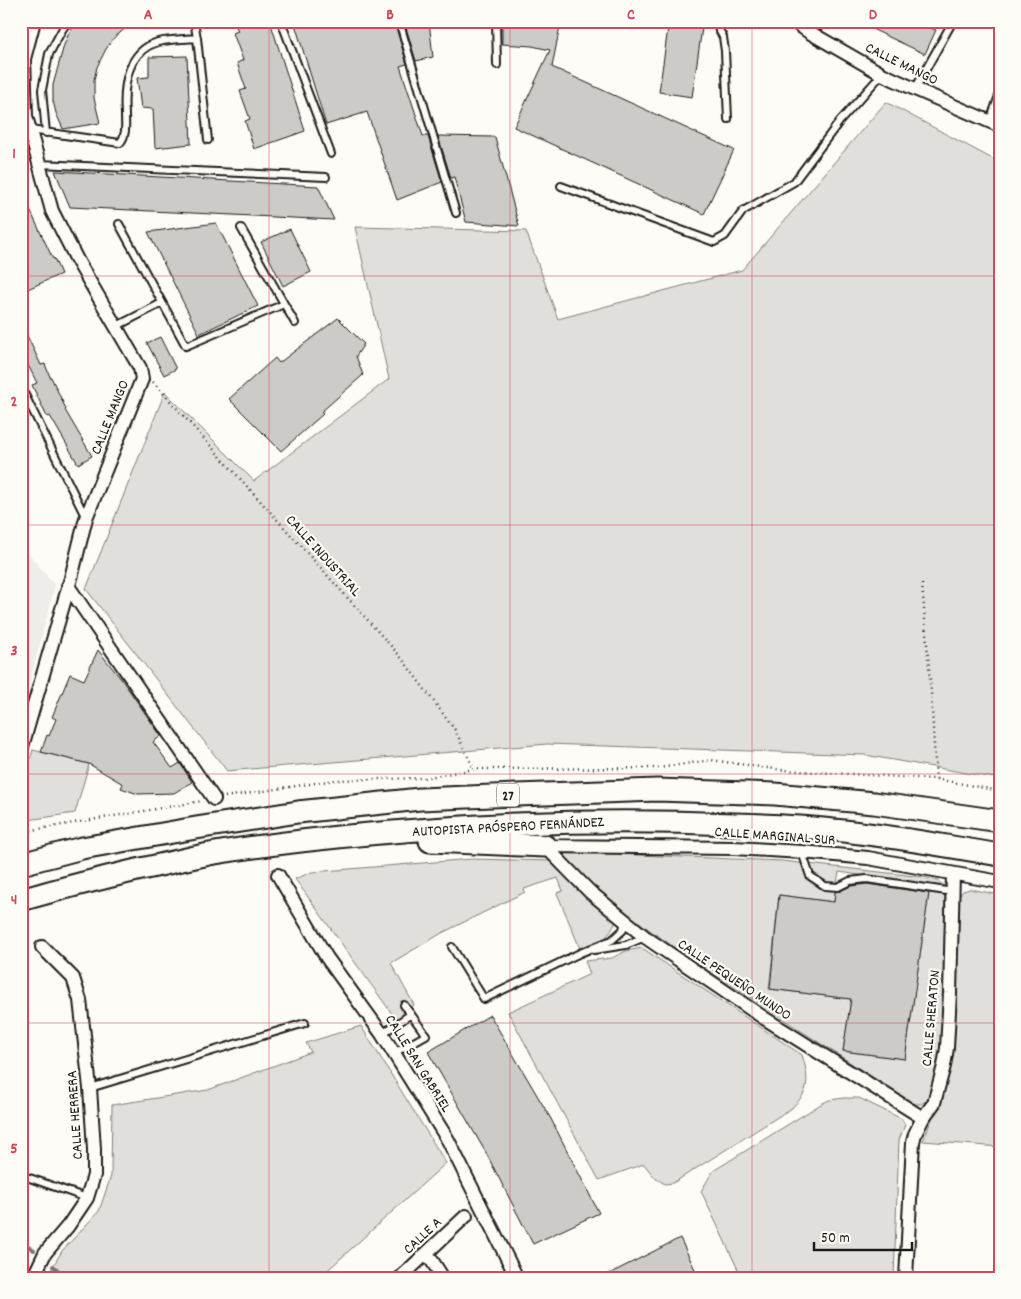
<svg xmlns="http://www.w3.org/2000/svg" width="1021" height="1299" viewBox="0 0 1021 1299" font-family="Dekko,sans-serif">
	<style>
		.built { fill: #eeede9 }
		.green { fill: #e0dfdb; stroke: #7e7e7c; fill-rule: evenodd }
		.lines { fill: none; stroke-linecap: round; stroke-linejoin: round }
		.stream { stroke: #797876; stroke-width: 4 }
		.building { fill: #cccbc8; stroke: #1c1c1c }
		.service-casing { stroke: #1c1c1c; stroke-width: 10 }
		.minor-casing { stroke: #1c1c1c; stroke-width: 16 }
		.trunk-casing { stroke: #1c1c1c; stroke-width: 25 }
		.path { stroke: #1c1c1c; stroke-width: 2.5; stroke-dasharray: 1 4; stroke-linecap: butt }
		.service { stroke: #fdfcf7; stroke-width: 6 }
		.minor { stroke: #fdfcf7; stroke-width: 12 }
		.trunk { stroke: #fdfcf7; stroke-width: 21 }
		.grid { fill: none; stroke: #d1495b; stroke-width: 1; stroke-opacity: 0.55 }
		.labels { text-anchor: middle; stroke-width: 4.5; stroke-linejoin: round; paint-order: stroke }
		.shield { fill: #fdfcf7; stroke: #605f5e; stroke-width: 1 }
		.shield-label { font-size: 14px; font-weight: bold; fill: #1c1c1c }
		.street-label { font-size: 15px; fill: #1c1c1c; stroke: #fdfcf7 }
		.neatline { fill: none; stroke: #d1495b; stroke-width: 2 }
		.grid-label { font-size: 16px; text-anchor: middle; font-weight: bold; fill: #d1495b }
	</style>
	<rect width="100%" height="100%" fill="#fdfcf7"/>
	<filter id="ink" filterUnits="userSpaceOnUse"><feTurbulence type="fractalNoise" baseFrequency=".02" numOctaves="2"/><feDisplacementMap in="SourceGraphic" scale="10" xChannelSelector="R" yChannelSelector="G"/><feConvolveMatrix kernelMatrix="1 2 1 2 8 2 1 2 1" color-interpolation-filters="sRGB"/></filter>
	<g filter="url(#ink)">
		<path class="built" d="M21 544 55 586 21 715Z"/>
		<path class="green" d="M886 102 1000 163V779L865 755 547 744 227 771 86 589 165 392 254 481 389 379 355 227 526 231 558 319 742 270Z
			M33 750 89 764 75 813 21 821V787Z
			M564 852 782 861 924 877 938 881 945 886 943 1036 931 1091 926 1101 921 1104H914L692 960 609 901 585 881 565 859ZM839 872 930 885 905 1059 843 1051 851 999 769 989 779 895 834 902Z
			M472 859 553 861 617 919C608 941 601 941 581 951L557 893 563 891 558 878 524 889 525 892 442 933 391 963 414 1005 398 1022 295 879 312 872Z
			M970 889 1000 895V1147L923 1141 940 1099 950 1069 955 1032 959 896 963 891Z
			M642 948 802 1055C806 1066 810 1084 803 1095 800 1100 795 1104 792 1108L673 1183 665 1184 655 1178 644 1164 599 1180 508 1012 590 974 585 961 612 958 626 951Z
			M361 1026 446 1163 319 1278H46L62 1251 99 1211 111 1176 112 1105 208 1090 311 1052 306 1043Z
			M844 1098H859L902 1119 905 1125 899 1140 894 1278H742L701 1191 713 1171 821 1104 829 1100Z"/>
		<g class="lines">
			<path class="stream" d="M21 1241 34 1250
				M53 1266 67 1278"/>
		</g>
		<path class="building" d="M78 21H134L114 38 106 49 97 67 94 80V98L100 123 63 129 56 113 53 101V85L64 45 69 33Z
			M234 21H270L305 131 254 149 245 121 250 119 240 91 246 89 237 63 243 60 233 33 238 31Z
			M294 21H394L407 64 400 66 423 136H428L442 182 397 200 367 112 326 125Z
			M404 21H429L433 57 416 61Z
			M502 21H561L552 67 734 150 704 214 514 127 550 50 532 46 502 44Z
			M669 21H703L692 97 659 92Z
			M855 21H933L930 28 936 30 925 54Z
			M187 56 191 144 155 148 153 109 141 108 137 78 149 77V57Z
			M438 136 495 137 519 226 466 222 454 177 451 178Z
			M55 171 318 186 334 220 70 207Z
			M21 191 53 259 54 258 61 274 21 292V273L28 270 21 254Z
			M216 223 258 306 199 334 148 232Z
			M290 229 311 272 283 286 261 242Z
			M338 318 364 344 356 356 363 375 321 412 323 414 281 451 229 399 275 358 279 363Z
			M21 323 41 365 45 364 50 377H51L66 409 65 410 92 456 78 464 50 416 47 417 32 385 37 383 21 351Z
			M160 337 176 369 164 375 147 343Z
			M98 650 122 680 161 736 153 742 172 768 180 763 192 782 174 793 138 794 121 788 123 784 89 764 41 752 47 735 49 736 56 719 52 717 70 674 84 680Z
			M867 884 929 893 905 1059 843 1051 851 999 770 989 779 895 834 902 835 892 840 891 851 886Z
			M490 1015 551 1119 599 1213 533 1244 486 1153 428 1052Z
			M680 1238 699 1278H601Z"/>
		<g class="lines">
			<defs>
				<path id="service" d="M194 21 197 38 208 140
					M281 21 331 154
					M399 21 456 213
					M496 21 497 65
					M717 21V26L723 37 725 51 728 119
					M915 89 953 21
					M990 121 1000 93
					M30 130 120 143C127 135 125 124 125 114 123 86 127 51 158 42 170 39 185 39 197 38
					M46 133 42 90 49 54 62 30 68 21
					M39 164 326 177
					M561 186 714 242 725 236 743 211 794 182 840 121 882 74
					M119 224 186 346 284 304
					M241 228 295 323
					M115 327 162 303
					M21 387 86 518
					M802 852 810 876 825 886 838 887 850 881 867 879 953 892
					M452 947 484 999 580 953 612 940 623 930 625 921
					M594 950 626 945 645 937
					M382 1034 411 1014
					M394 1053 426 1035 404 1005
					M90 1088 305 1023
					M21 1175 87 1198"/>
				<path id="minor" d="M793 21 809 32 882 74 915 89 1000 126
					M68 586 214 799
					M21 750 71 578 86 518 142 379 140 368 77 260 52 211 26 116 24 59 34 21
					M545 846 590 892 645 937 764 1018 923 1118
					M545 846 734 848 802 852 868 858 1000 882
					M278 875 327 958 382 1034 448 1140 517 1278
					M427 1253 443 1278
					M33 1278 45 1253 68 1226 87 1198 94 1175V1149L90 1088 80 1000 73 978 42 947
					M400 1278 466 1216
					M906 1278 913 1142 915 1134 923 1118 934 1103 944 1066 947 1048 950 993 953 874"/>
				<path id="trunk" d="M430 841 545 846
					M21 864 82 848 196 828 298 812 420 799 517 795 657 790 775 794 874 803 1000 821
					M21 900C59 889 98 879 137 870 161 865 185 859 209 854 310 837 413 829 516 824 588 821 661 821 734 824 767 825 800 826 833 830 889 835 944 846 1000 855"/>
			</defs>
			<use href="#service" class="service-casing"/>
			<use href="#minor" class="minor-casing"/>
			<use href="#trunk" class="trunk-casing"/>
			<path class="path" d="M153 382 400 656 455 730 474 769
				M922 584 931 692 936 779
				M225 797 335 780 423 778 475 769 659 768 711 760 782 770 936 779 1000 791
				M21 832 202 801"/>
			<use href="#service" class="service"/>
			<use href="#minor" class="minor"/>
			<use href="#trunk" class="trunk"/>
		</g>
	</g>
	<path class="grid" d="M269 21V1278M510 21V1278M752 21V1278M21 276H1000M21 525H1000M21 774H1000M21 1023H1000"/>
	<g class="labels">
		<rect class="shield" x="497" y="783.5" width="22" height="23" rx="4"/>
		<g class="shield-label">
			<text x="508" y="800">27</text>
		</g>
		<g class="street-label">
			<text transform="translate(902 63) rotate(26)" y="5">CALLE MANGO</text>
			<text transform="translate(109 417) rotate(-68)" y="5">CALLE MANGO</text>
			<text transform="translate(324 555) rotate(48)" y="5">CALLE INDUSTRIAL</text>
			<text transform="translate(508 826) rotate(-3)" y="5">AUTOPISTA PRÓSPERO FERNÁNDEZ</text>
			<text transform="translate(775 835) rotate(4)" y="5">CALLE MARGINAL SUR</text>
			<text transform="translate(735 979) rotate(34)" y="5">CALLE PEQUEÑO MUNDO</text>
			<text transform="translate(930 1018) rotate(-85)" y="5">CALLE SHERATON</text>
			<text transform="translate(419 1063) rotate(58)" y="5">CALLE SAN GABRIEL</text>
			<text transform="translate(74 1115) rotate(-94)" y="5">CALLE HERRERA</text>
			<text transform="translate(422 1235) rotate(-43)" y="5">CALLE A</text>
		</g>
	</g>
	<rect width="1021" height="1299" fill="none" stroke="#fdfcf7" stroke-width="55"/>
	<path d="M814 1242v8h98v-8" fill="none" stroke="#1c1c1c" stroke-width="2.5"/>
	<text x="821" y="1242" font-size="15" fill="#1c1c1c" stroke="#fdfcf7" stroke-width="4" paint-order="stroke">50 m</text>
	<rect x="28" y="28" width="966" height="1244" class="neatline"/>
	<g class="grid-label">
		<text x="148" y="19">A</text>
		<text x="390" y="19">B</text>
		<text x="631" y="19">C</text>
		<text x="873" y="19">D</text>
		<text x="14" y="158">1</text>
		<text x="14" y="406">2</text>
		<text x="14" y="655">3</text>
		<text x="14" y="904">4</text>
		<text x="14" y="1153">5</text>
	</g>
</svg>
